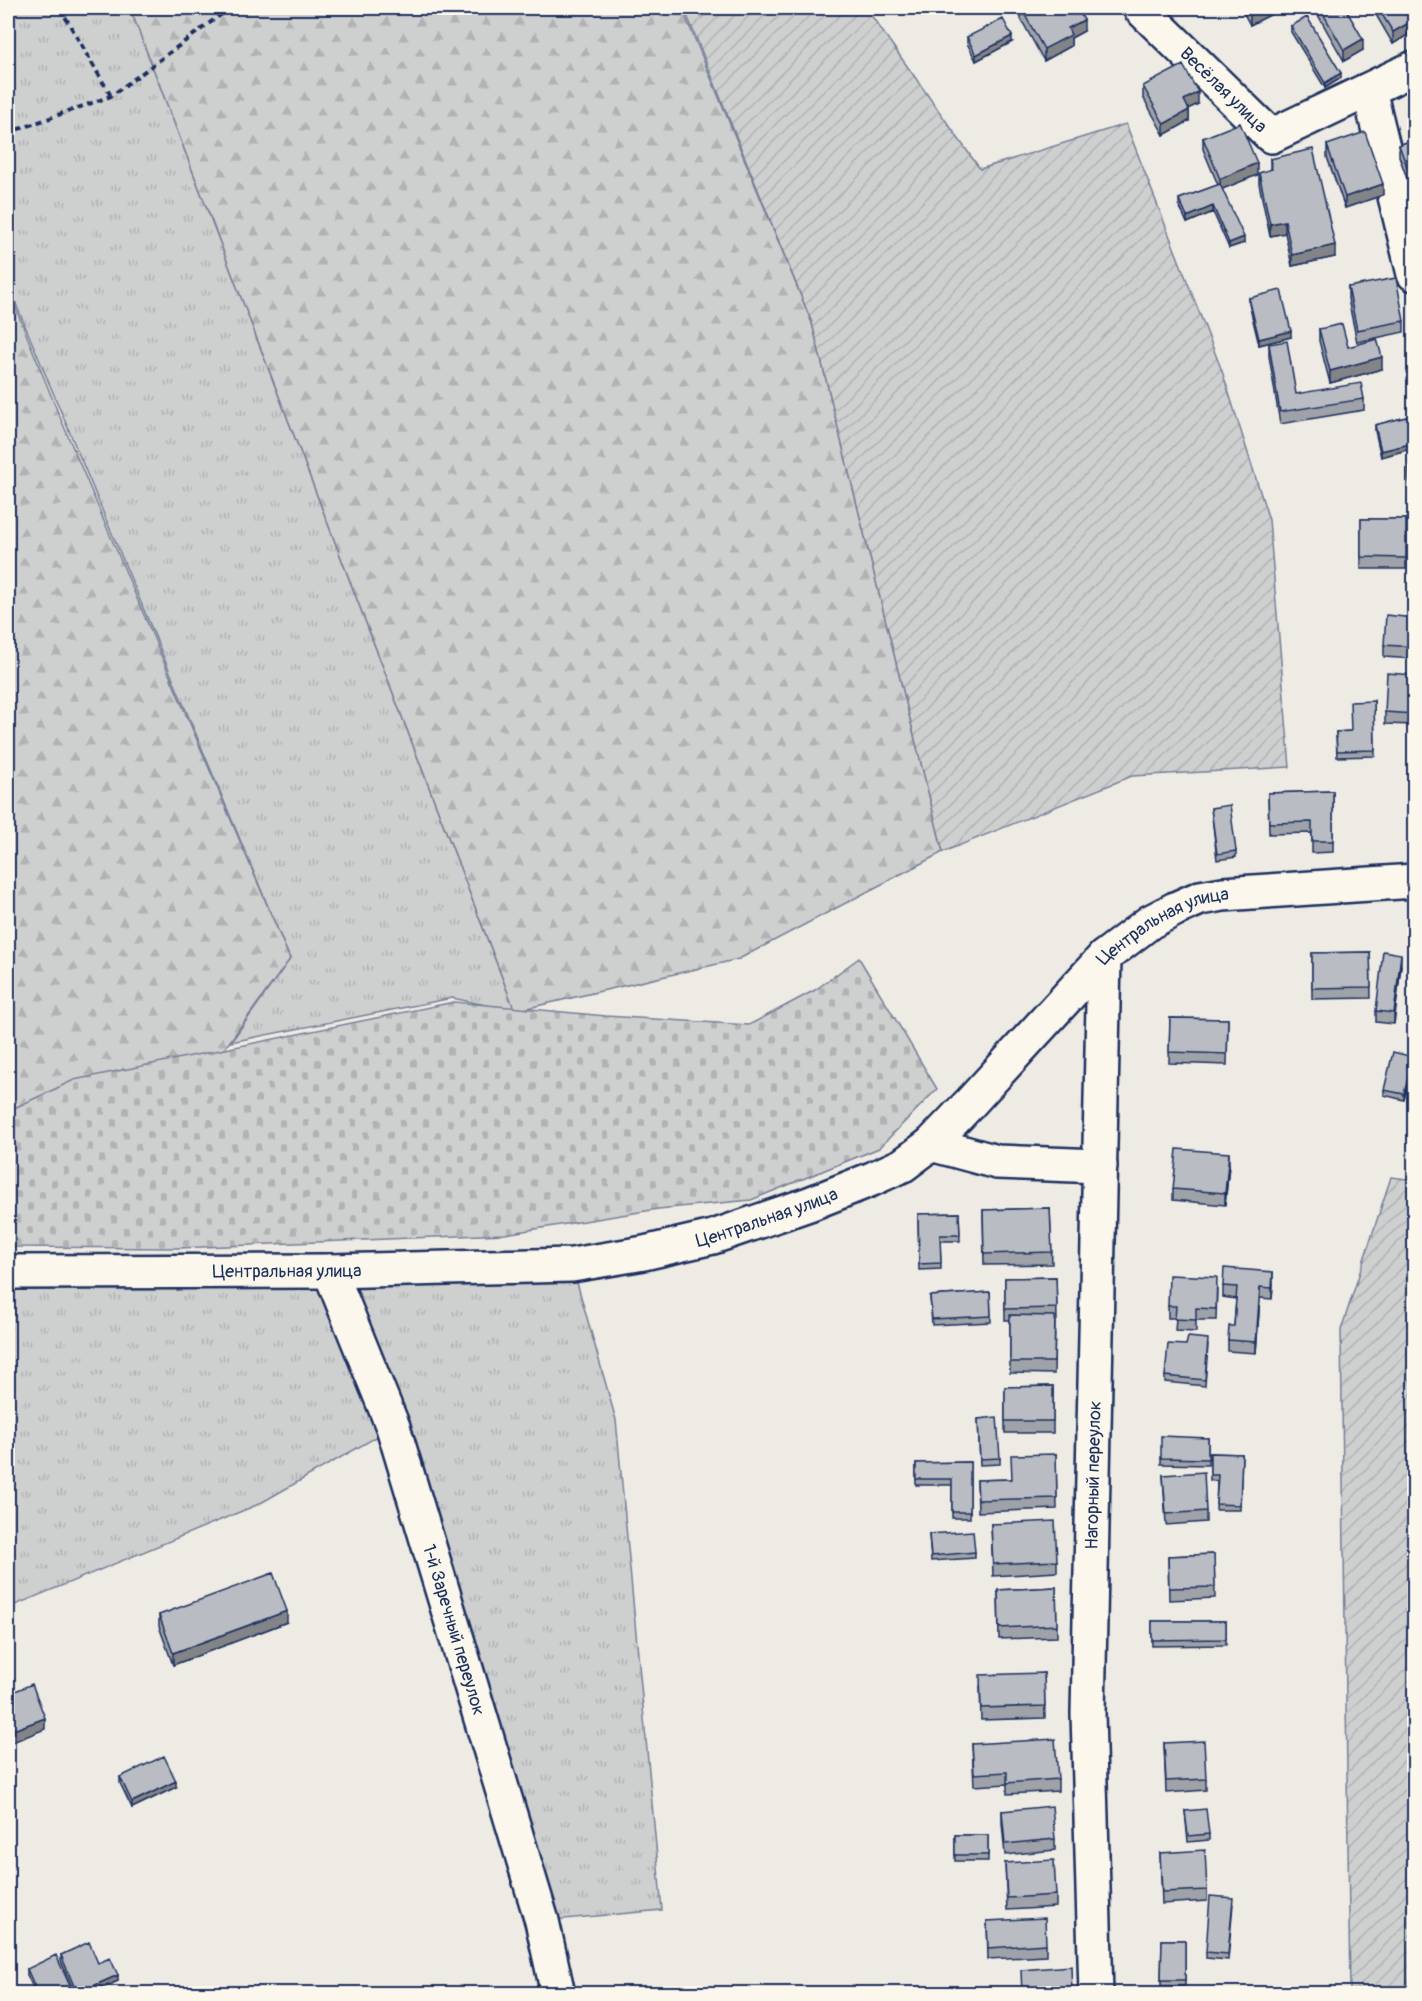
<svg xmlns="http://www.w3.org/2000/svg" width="1422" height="2001" viewBox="0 0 1422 2001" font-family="Pangolin,sans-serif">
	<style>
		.grass { fill: url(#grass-tufts); stroke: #747f96; stroke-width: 1.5 }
		.forest { fill: url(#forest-firs); stroke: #747f96; stroke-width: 1.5 }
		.cemetery { fill: url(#cemetery-stones); stroke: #747f96; stroke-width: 1.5 }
		.garden { fill: url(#garden-furrows); stroke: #747f96; stroke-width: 1.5 }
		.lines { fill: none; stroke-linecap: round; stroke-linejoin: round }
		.minor-casing { stroke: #1b2f5e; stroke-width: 38 }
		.path { stroke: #1b2f5e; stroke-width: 4; stroke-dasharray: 6 4.5; stroke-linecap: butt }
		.minor { stroke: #fbf7ec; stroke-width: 33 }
		.wall { fill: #9fa2a8; stroke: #1b2f5e; stroke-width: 1.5 }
		.shaded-wall { fill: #828488; stroke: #1b2f5e; stroke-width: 1.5 }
		.building { fill: #b9bcc3; stroke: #1b2f5e; stroke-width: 1.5 }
		.labels { text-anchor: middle; stroke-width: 4.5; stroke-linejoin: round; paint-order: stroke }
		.street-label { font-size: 18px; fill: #1b2f5e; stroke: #fbf7ec }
	</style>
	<defs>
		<pattern id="grass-tufts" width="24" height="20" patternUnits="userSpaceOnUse" patternTransform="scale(1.5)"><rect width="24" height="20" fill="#cecfcf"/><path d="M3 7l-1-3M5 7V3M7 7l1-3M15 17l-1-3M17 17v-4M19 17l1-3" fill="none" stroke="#b0b2b4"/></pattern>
		<pattern id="forest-firs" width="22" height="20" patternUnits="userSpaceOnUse" patternTransform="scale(1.5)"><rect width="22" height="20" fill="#cecfcf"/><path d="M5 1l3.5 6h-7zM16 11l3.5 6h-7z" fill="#b0b2b4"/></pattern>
		<pattern id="cemetery-stones" width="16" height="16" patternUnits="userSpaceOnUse" patternTransform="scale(1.5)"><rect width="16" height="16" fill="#cecfcf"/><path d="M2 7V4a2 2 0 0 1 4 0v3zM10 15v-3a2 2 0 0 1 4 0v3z" fill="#b0b2b4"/></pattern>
		<pattern id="garden-furrows" width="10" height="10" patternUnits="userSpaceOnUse" patternTransform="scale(1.5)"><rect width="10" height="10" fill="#cecfcf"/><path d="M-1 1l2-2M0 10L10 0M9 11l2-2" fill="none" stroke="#b0b2b4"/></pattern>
	</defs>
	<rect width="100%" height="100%" fill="#eeebe4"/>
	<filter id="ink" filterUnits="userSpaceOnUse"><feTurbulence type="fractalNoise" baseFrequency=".0167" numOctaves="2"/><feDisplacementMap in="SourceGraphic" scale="12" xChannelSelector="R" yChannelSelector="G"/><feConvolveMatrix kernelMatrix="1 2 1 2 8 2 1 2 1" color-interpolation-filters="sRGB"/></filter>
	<g filter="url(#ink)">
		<path class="grass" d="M8 8H130L515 1011 452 998 231 1042 290 959 8 285Z
			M572 1265 616 1420 662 1910 542 1921 392 1428 259 1504 8 1608V1272Z"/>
		<path class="forest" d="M130 8H682L812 323 943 852 739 959 515 1011Z
			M8 289 57 410 290 959 179 1111 8 1167Z"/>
		<path class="cemetery" d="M859 958 937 1089 879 1148 751 1200 658 1209 505 1234 179 1248 8 1247V1111L74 1080 454 1002 606 1016 749 1025 815 990Z"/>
		<path class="garden" d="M684 8H866L980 169 1126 124 1222 371 1269 520 1290 767 1132 776 943 852 812 323Z
			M1391 1177 1414 1180V1993H1350L1341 1330Z"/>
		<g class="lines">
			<defs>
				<g id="minor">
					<path id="s1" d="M1140 8 1271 136 1414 68"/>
					<path d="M1369 90 1414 274"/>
					<path d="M931 1144 997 1162 1100 1166"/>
					<path id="s2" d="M330 1271 393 1427 542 1921 558 1994"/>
					<path id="s3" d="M8 1272 330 1271 572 1265 644 1253 713 1237 809 1204 872 1179 903 1165 931 1144 971 1102 1104 957 1150 922 1175 909 1200 898 1223 894 1414 881"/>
					<path id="s4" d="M1096 1994 1088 1713 1104 957"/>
				</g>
			</defs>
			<use href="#minor" class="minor-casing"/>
			<path class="path" d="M60 8 111 96
				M8 133 111 96 230 8"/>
			<use href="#minor" class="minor"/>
		</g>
		<path class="wall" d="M1021 8 1084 31 1071 38V46L1044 61 1021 19Z
			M1241 8H1284L1250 25Z
			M1318 8H1345L1363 50 1344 61 1318 15Z
			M1372 8H1414V31L1393 44Z
			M1291 26 1341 78 1325 88 1291 32Z
			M967 37 1012 42 976 61 967 43Z
			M1143 86 1198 104 1189 108V121L1164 135 1143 97Z
			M1203 138 1257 175 1222 189 1244 243 1229 248 1213 212 1187 223 1179 205V199L1218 185 1203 149Z
			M1414 139V198L1399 156V145Z
			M1327 145 1383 195 1345 208 1327 157Z
			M1270 159 1335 257 1292 266 1285 233 1270 236 1259 184V173L1270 170Z
			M1348 287 1404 321V332L1357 342 1348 299Z
			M1249 298 1291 337 1259 345 1249 304Z
			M1319 329 1348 347 1382 369 1330 383 1319 341Z
			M1269 344 1296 394 1364 399V410L1280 424 1269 356Z
			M1414 415V448L1381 457 1375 431V425Z
			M1414 465V520H1413L1409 477V466Z
			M1361 519H1406V569H1361Z
			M1414 618V659L1384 657V645Z
			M1414 675V725L1385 724V712Z
			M1374 701 1375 756 1337 757 1336 732 1351 731Z
			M1333 791V852L1312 853V833L1269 834 1268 793Z
			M1211 808 1236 851V857L1217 860Z
			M1370 952 1371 998 1312 999V953Z
			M1401 965 1394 1024 1376 1022V1011Z
			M1170 1018 1228 1019 1227 1065 1169 1063Z
			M1413 1063 1404 1100 1384 1095V1090Z
			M1229 1165 1225 1205 1173 1200V1189Z
			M1050 1208 1052 1264 984 1265 983 1210Z
			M959 1213 960 1241H940L941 1269 919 1270 918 1214Z
			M1056 1277 1057 1320H1055L1054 1374 1010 1373V1320H1005V1278Z
			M1273 1284 1272 1299 1260 1298 1256 1353 1228 1351V1340L1234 1326 1236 1299 1223 1297V1286Z
			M1217 1288 1216 1320H1196V1332L1175 1331 1176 1318H1168V1306Z
			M990 1292 991 1322 932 1325 930 1296Z
			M1186 1345H1208L1205 1386 1165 1382V1376Z
			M1053 1386V1433H1005V1387Z
			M978 1419 1000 1458V1464L980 1465Z
			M1208 1438V1465L1161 1464V1458Z
			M1210 1453 1242 1454 1240 1510H1216L1217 1481 1210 1480Z
			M1056 1454 1057 1509 978 1512 977 1480 1011 1479Z
			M970 1462V1518H952V1485H916V1463Z
			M1163 1475 1206 1511V1522L1166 1525Z
			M991 1524 1057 1561V1572L993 1576Z
			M929 1534 975 1552V1558L931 1561Z
			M1214 1554 1215 1598 1169 1600 1168 1556Z
			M1056 1587 1057 1637 999 1639 998 1590Z
			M159 1615 287 1622 173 1665 159 1626Z
			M1152 1621H1226V1645L1152 1646Z
			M1044 1673 1045 1718 981 1720 980 1686Z
			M1164 1743 1206 1779V1790L1166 1793Z
			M972 1744 1058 1779V1791L1007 1794V1784L974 1786Z
			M120 1777 176 1787 132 1808 120 1783Z
			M1002 1811 1055 1839V1850L1005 1855 1002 1823Z
			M1185 1811 1209 1834V1840L1188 1842Z
			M955 1835H988V1861H955Z
			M1160 1853 1207 1890V1901L1162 1904Z
			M1005 1863 1056 1895V1907L1007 1910Z
			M1233 1904 1228 1960 1206 1958V1952Z
			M987 1921 1046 1944V1956L988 1959Z
			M1162 1940H1185V1986H1161Z
			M61 1955 98 1963 118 1981 88 1994H75L61 1961Z
			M27 1969 73 1994H36L27 1975Z"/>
		<path class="shaded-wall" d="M1262 8H1284L1250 25V14Z
			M1084 20V31L1071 38V46L1044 61V49L1068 28Z
			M1414 20V31L1393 44V32Z
			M1012 36V42L976 61V55Z
			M1363 39V50L1344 61V50Z
			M1341 73V78L1325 88V83Z
			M1198 92V104L1184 111V100Z
			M1189 110V121L1164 135V124Z
			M1257 163V175L1220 190V179Z
			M1383 184V195L1345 208V197Z
			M1213 206V212L1187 223V217Z
			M1285 221V233L1270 236V224Z
			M1244 237V243L1229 248V243Z
			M1335 245V257L1292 266V255Z
			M1291 331V337L1259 345V339Z
			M1382 357V369L1330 383V371Z
			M1414 443V448L1381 457V451Z
			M1401 954V965L1394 1024V1013Z
			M1413 1057V1063L1404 1100V1094Z
			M1229 1153V1165L1225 1205V1193Z
			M1273 1272V1284L1272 1299V1288Z
			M1260 1287V1298L1256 1353V1342Z
			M287 1611V1622L173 1665V1653Z
			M45 1718V1729L8 1744V1732Z
			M176 1781V1787L132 1808V1802Z
			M118 1975V1981L88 1994H77V1993Z"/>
		<path class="building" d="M1021 8H1077L1084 20 1068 28 1071 35 1044 49Z
			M1247 8H1262L1250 14Z
			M1320 8H1345L1363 39 1344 50Z
			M1378 8H1414V20L1393 32Z
			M1307 17 1341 73 1325 83 1291 26Z
			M1003 19 1012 36 976 55 967 37Z
			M1183 65 1198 92 1184 100 1189 110 1164 124 1143 86Z
			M1240 123 1257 163 1220 179 1203 138Z
			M1365 132 1383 184 1345 197 1327 145Z
			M1414 139V186L1399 145Z
			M1313 149 1335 245 1292 255 1285 221 1270 224 1259 173 1272 169 1270 159Z
			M1220 184 1244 237 1229 243 1213 206 1187 217 1179 199Z
			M1396 278 1404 321 1357 330 1348 287Z
			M1281 290 1291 331 1259 339 1249 298Z
			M1342 324 1348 347 1377 339 1382 357 1330 371 1319 329Z
			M1287 341 1296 394 1361 383 1364 399 1280 412 1269 344Z
			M1414 415V443L1381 451 1375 425Z
			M1414 465V509H1413L1409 466Z
			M1361 519H1406V558L1361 557Z
			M1386 615 1414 618V647L1384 645Z
			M1387 673 1414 675V714L1385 712Z
			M1374 701 1375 750 1337 751 1336 732 1351 731 1350 702Z
			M1333 791V841H1312V822L1269 823 1268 793Z
			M1230 805 1236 851 1217 854 1211 808Z
			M1383 951 1401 954 1394 1013 1376 1011Z
			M1370 952 1371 987 1312 988V953Z
			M1170 1018 1228 1019 1227 1054 1169 1052Z
			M1393 1052 1413 1057 1404 1094 1384 1090Z
			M1177 1149 1229 1153 1225 1193 1173 1189Z
			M1050 1208 1052 1252 984 1254 983 1210Z
			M959 1213 960 1235H940L941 1263 919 1264 918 1214Z
			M1224 1268 1273 1272 1272 1288 1260 1287 1256 1342 1228 1340 1229 1326H1234L1237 1287 1223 1286Z
			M1169 1275 1217 1277 1216 1309 1196 1308V1320L1175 1319 1176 1306H1168Z
			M1056 1277 1057 1308 1005 1309V1278Z
			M990 1292 991 1316 932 1319 930 1296Z
			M1010 1315 1055 1316 1054 1362H1010Z
			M1188 1337 1208 1339 1205 1380 1165 1376 1168 1344 1186 1345Z
			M1053 1386V1421H1005V1387Z
			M997 1417 1000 1458 980 1459 978 1419Z
			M1161 1436 1208 1438V1459L1161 1458Z
			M1210 1453 1242 1454 1240 1505 1216 1504 1218 1475H1210Z
			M1056 1454 1057 1498 978 1500 977 1480 1012 1479 1011 1455Z
			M970 1462V1512H952V1479H916V1463Z
			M1204 1472 1206 1511 1166 1514 1163 1475Z
			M1055 1521 1057 1561 993 1564 991 1524Z
			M973 1531 975 1552 931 1556 929 1534Z
			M1214 1554 1215 1587 1169 1588 1168 1556Z
			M273 1573 287 1611 173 1653 159 1615Z
			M1056 1587 1057 1625 999 1628 998 1590Z
			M1152 1621H1226V1639L1152 1640Z
			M1044 1673 1045 1706 981 1708 980 1675Z
			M32 1684 45 1718 8 1732V1694Z
			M1055 1739 1058 1779 1007 1783V1772L974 1774 972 1744Z
			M1204 1741 1206 1779 1166 1781 1164 1743Z
			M164 1756 176 1781 132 1802 120 1777Z
			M1052 1806 1055 1839 1005 1844 1002 1811Z
			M1206 1809 1209 1834 1188 1836 1185 1811Z
			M955 1835H988V1855H955Z
			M1205 1850 1207 1890 1162 1892 1160 1853Z
			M1054 1860 1056 1895 1007 1898 1005 1863Z
			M1210 1896 1233 1898 1228 1954 1206 1952Z
			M1045 1918 1046 1944 988 1948 987 1921Z
			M1162 1940H1185V1980H1161Z
			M89 1942 98 1963 110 1958 118 1975 77 1993 61 1955Z
			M56 1955 73 1993 38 1994 27 1969Z
			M1071 1966 1072 1994H1022L1021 1970Z"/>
	</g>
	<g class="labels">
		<g class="street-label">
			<text dy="6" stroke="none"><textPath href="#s1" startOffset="117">Весёлая улица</textPath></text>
			<text dy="6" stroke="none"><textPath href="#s3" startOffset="1269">Центральная улица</textPath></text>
			<text dy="6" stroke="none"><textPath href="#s3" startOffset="765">Центральная улица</textPath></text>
			<text dy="6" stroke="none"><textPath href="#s3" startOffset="279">Центральная улица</textPath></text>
			<text dy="6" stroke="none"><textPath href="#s4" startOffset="519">Нагорный переулок</textPath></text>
			<text dy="6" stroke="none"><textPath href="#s2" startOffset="380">1-й Заречный переулок</textPath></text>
		</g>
	</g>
	<rect width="1422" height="2001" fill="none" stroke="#fbf7ec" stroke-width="30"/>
	<rect x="15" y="15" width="1392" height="1971" fill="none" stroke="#1b2f5e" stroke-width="2" filter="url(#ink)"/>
</svg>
